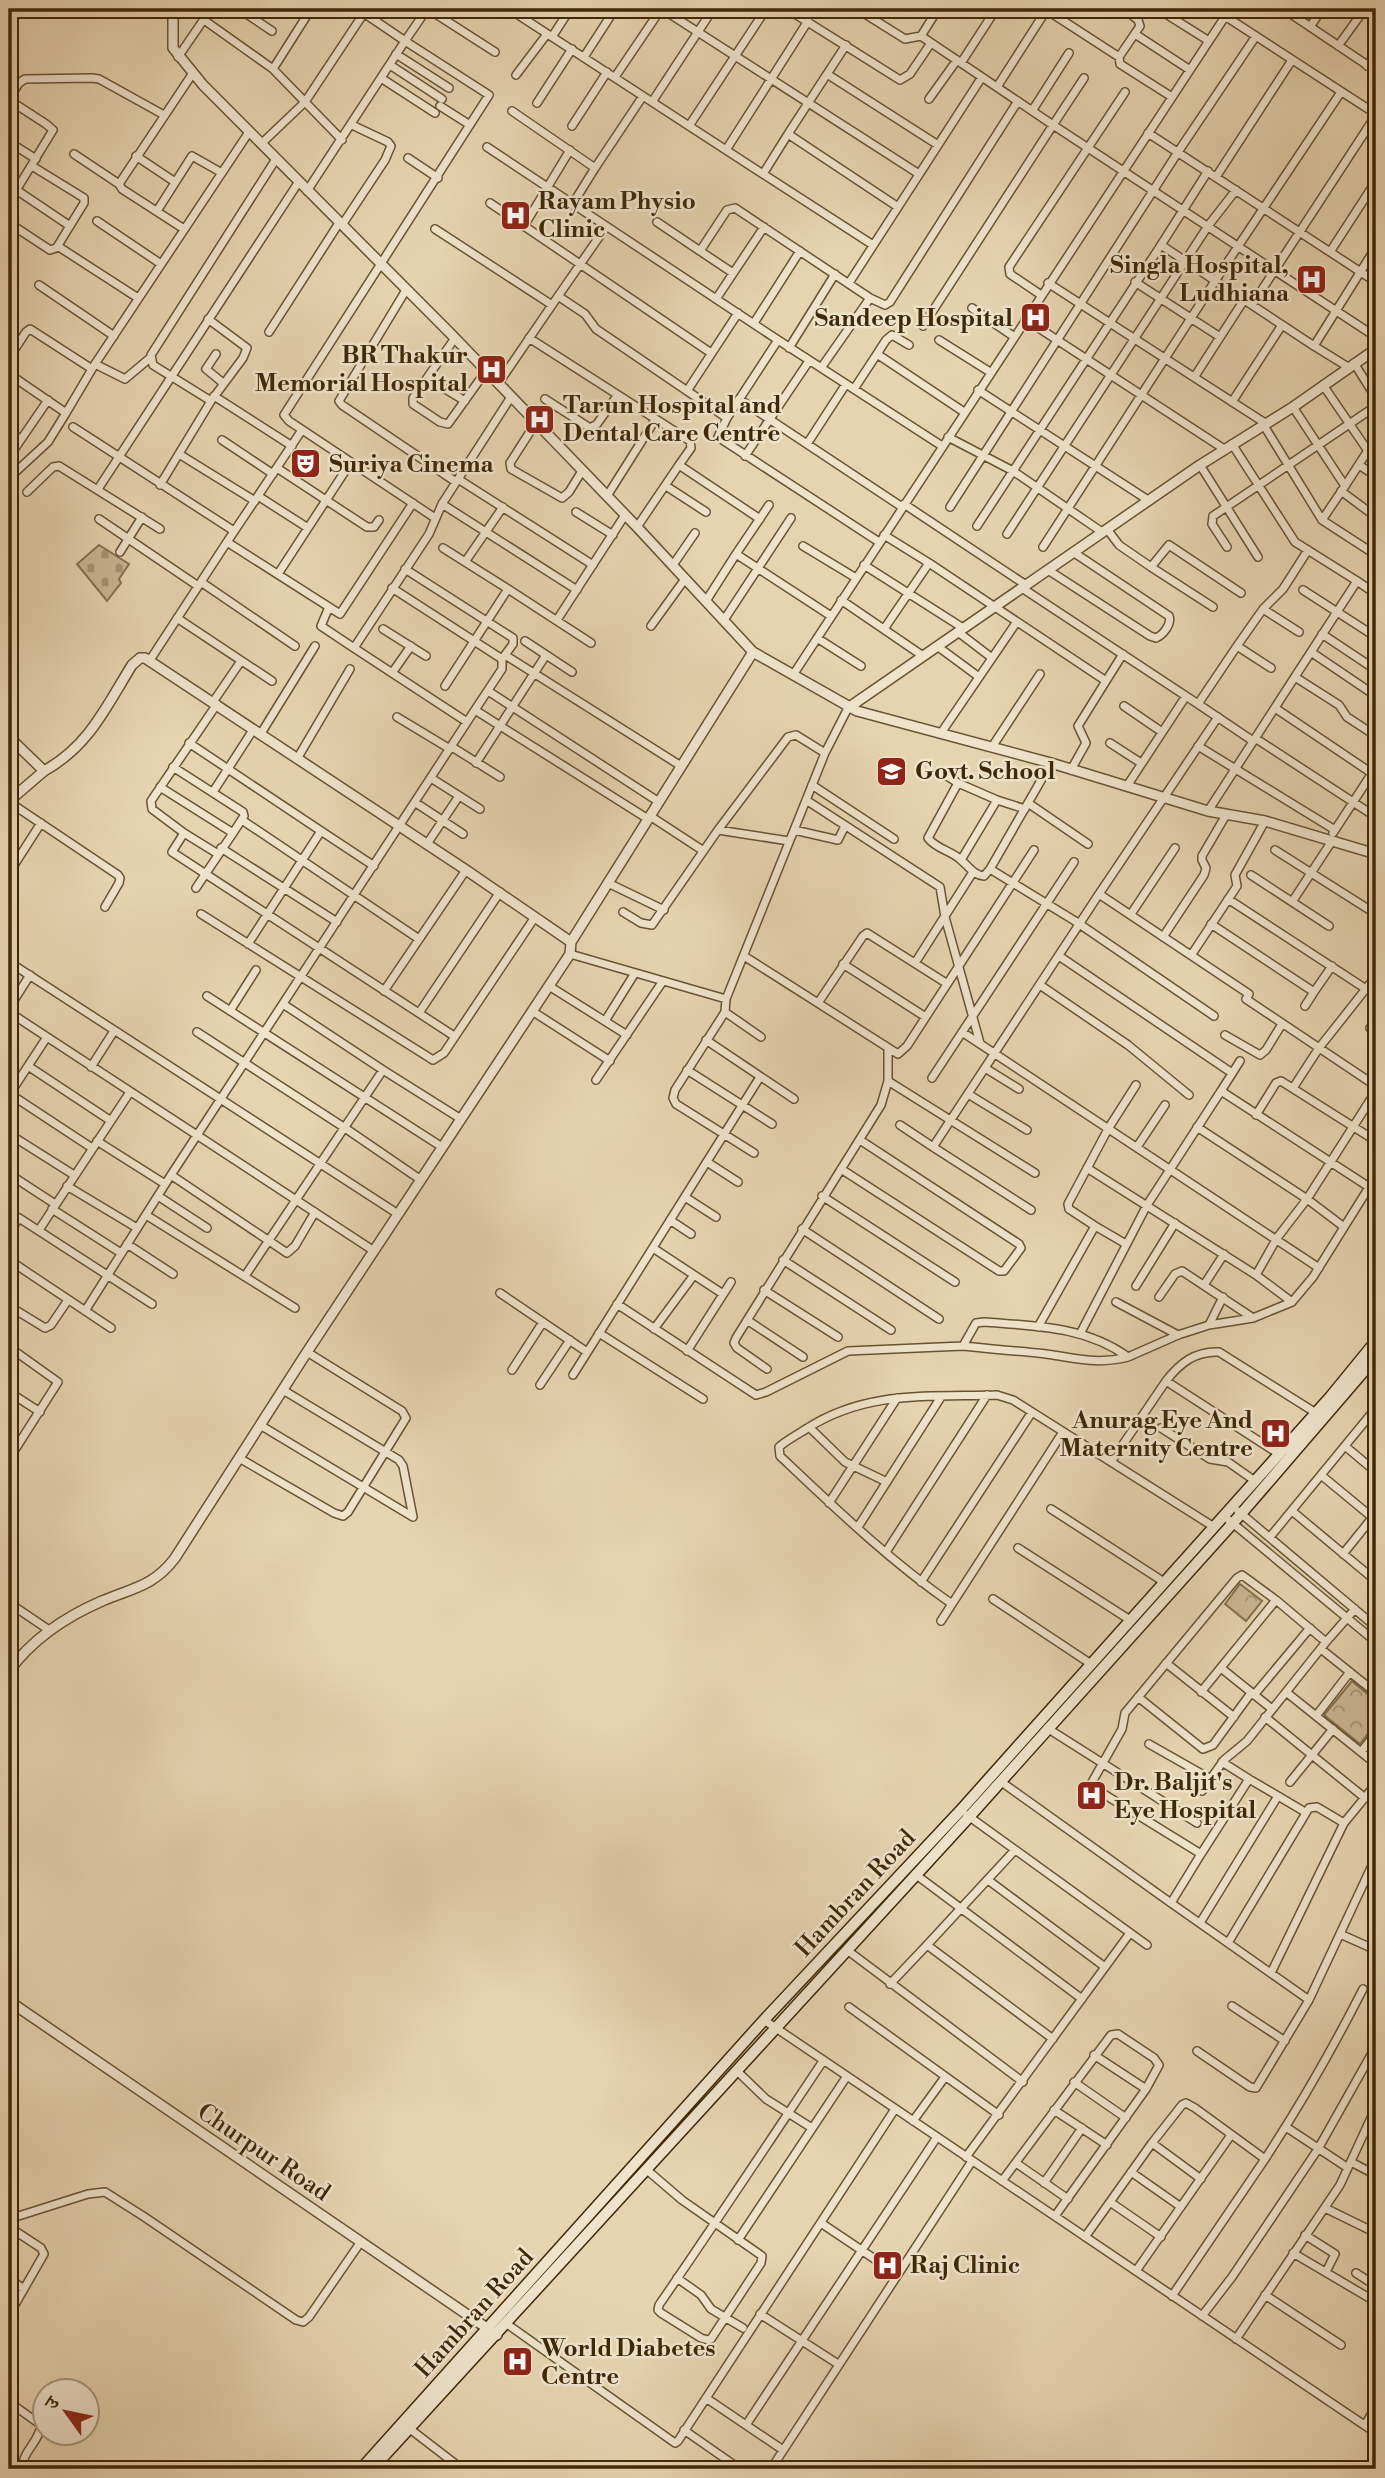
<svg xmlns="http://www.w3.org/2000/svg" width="1385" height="2478" viewBox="0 0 1385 2478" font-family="'Libre Bodoni','Noto Serif Devanagari',serif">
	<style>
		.cemetery { fill: url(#cemetery-stones); stroke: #84704d; stroke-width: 2 }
		.park { fill: url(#park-crowns); stroke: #84704d; stroke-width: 2 }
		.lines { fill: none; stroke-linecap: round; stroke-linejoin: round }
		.minor-casing { stroke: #695331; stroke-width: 10 }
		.tertiary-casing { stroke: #695331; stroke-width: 12 }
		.secondary-casing { stroke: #3f2807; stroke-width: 13 }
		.minor { stroke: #efe3cc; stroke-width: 7 }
		.tertiary { stroke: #efe3cc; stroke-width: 9 }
		.secondary { stroke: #efe3cc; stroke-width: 10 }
		.labels { text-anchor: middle; stroke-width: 5; stroke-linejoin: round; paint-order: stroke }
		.poi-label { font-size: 24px; font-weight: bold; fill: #3f2807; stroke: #efe3cc; text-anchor: start }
		.street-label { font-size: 24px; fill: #3f2807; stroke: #efe3cc }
	</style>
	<defs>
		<pattern id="cemetery-stones" width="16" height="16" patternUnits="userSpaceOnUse" patternTransform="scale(1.75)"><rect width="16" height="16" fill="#cab793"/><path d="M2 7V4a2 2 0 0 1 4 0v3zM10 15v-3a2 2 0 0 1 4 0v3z" fill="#a59576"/></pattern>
		<pattern id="park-crowns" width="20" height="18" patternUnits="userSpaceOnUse" patternTransform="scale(1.75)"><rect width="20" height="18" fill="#cab793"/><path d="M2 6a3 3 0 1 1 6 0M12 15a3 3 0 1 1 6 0" fill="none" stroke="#a59576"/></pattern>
	</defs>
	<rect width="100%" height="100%" fill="#e6d4b0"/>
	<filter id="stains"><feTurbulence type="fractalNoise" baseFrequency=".00286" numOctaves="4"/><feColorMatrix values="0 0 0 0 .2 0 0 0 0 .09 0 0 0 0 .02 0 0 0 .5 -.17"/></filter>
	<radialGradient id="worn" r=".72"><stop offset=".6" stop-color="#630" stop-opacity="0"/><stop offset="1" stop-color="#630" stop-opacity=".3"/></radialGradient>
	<path class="cemetery" d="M99 545 129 564 119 579 121 583 107 601 77 564Z"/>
	<path class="park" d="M1240 1584 1262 1601 1246 1621 1225 1604Z
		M1352 1681 1376 1701V1723L1360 1744 1324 1715Z"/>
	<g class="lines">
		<defs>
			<path id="minor" d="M239 9 272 31
				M427 9 405 41 489 95 284 415 289 421 435 518
				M428 9 495 52
				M509 9 763 174
				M662 9 919 174
				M787 9 900 80 910 74 931 43
				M857 9 905 39 921 36 1053 125 1084 78
				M1045 9 1119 57
				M1124 9 1138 20 1140 26 1119 57 1120 64 1172 97
				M1158 9 1209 41
				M1291 14 1376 71
				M1225 16 1376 114
				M204 20 273 69 342 140
				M1310 27 1322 9
				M1135 34 1190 70
				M921 36 938 9
				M552 37 570 9
				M1338 46 1364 10
				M396 54 449 88
				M178 57 211 9
				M584 57 615 9
				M961 63 996 9
				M390 65 442 99
				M1367 66 1376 53
				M273 69 311 9
				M827 74 846 45
				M516 75 547 34
				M615 77 661 9
				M381 78 435 113
				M997 87 1047 9
				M9 99 19 83 25 79 92 78 99 79 164 115
				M929 99 957 60
				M9 100 46 124 53 130 9 202
				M652 102 713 9
				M537 103 572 49
				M440 106 470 125
				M512 111 595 168 572 205
				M1032 111 1069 53
				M572 126 607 72
				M689 126 766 9
				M1148 133 1376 282
				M788 134 827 74 938 145
				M9 142 36 159
				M261 144 305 102 364 13
				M487 147 778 340
				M570 150 524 226 711 353
				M726 150 808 21
				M74 154 119 184
				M136 156 175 182
				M408 158 438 178
				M32 166 84 198V203L57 247
				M595 168 643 96
				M1208 171 1161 245 1314 346
				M1216 177 1292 60
				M9 185 70 226
				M307 191 405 41 358 9
				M490 203 524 226
				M157 211 192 156 222 173
				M97 221 161 264
				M657 222 700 251 727 210 735 208 870 298 885 305 890 302 1018 101
				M9 223 50 250 59 247 138 298
				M342 225 385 160 391 146 388 142 352 125
				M184 229 122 189 119 184 193 73
				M435 229 552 305 606 227
				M873 245 763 174 788 134 898 207
				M700 251 733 273
				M1330 252 1376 181
				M1135 282 1220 337
				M849 283 982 77
				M1048 283 1265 423
				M39 285 114 336
				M406 290 339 401 342 405 456 482
				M1041 295 1010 274 1009 267 1125 92
				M558 296 585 314 596 329 727 418
				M716 299 764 227
				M1252 305 1376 115
				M972 308 1013 336
				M1025 319 1224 449
				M754 323 800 251
				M923 326 1053 125 1376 337
				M269 332 339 223
				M455 338 413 398V404L440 422 448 424 486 371
				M529 338 690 441 691 448 679 465
				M939 340 990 372
				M789 348 835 274
				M216 354 206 369 223 383
				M877 354 886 340 892 335 909 345
				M9 358 26 332 30 329 92 369
				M1354 363 1376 398
				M95 364 125 379 150 358
				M1348 367 1314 346 1376 247
				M821 368 870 298
				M9 374 66 413 95 364 249 132
				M1195 376 1244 300
				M427 378 465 401
				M498 384 552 305
				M1323 385 1368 451
				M854 389 877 354 964 412
				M978 390 1148 500
				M687 391 738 313
				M214 396 292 446
				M545 399 590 428 597 424 617 396
				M739 399 902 507
				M211 401 153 365 151 355 276 159
				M1232 402 1282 325
				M535 424 510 463 511 469 562 498 569 492 582 471
				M1263 424 1322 520 1345 486 1293 407
				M73 427 234 531
				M302 430 227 542 340 614 413 503
				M9 431 20 439
				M948 437 1013 471 1102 532
				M222 440 273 474
				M807 444 846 384
				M1232 444 1295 542 1357 581
				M179 454 255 501
				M745 456 809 361
				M9 457 48 400
				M1200 465 1258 557
				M1359 465 1376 476
				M277 468 367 527H374L379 520
				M9 478 48 442 66 413
				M458 479 593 565
				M160 485 211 401 243 358 247 348 208 319
				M666 486 706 512
				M1345 486 1376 438
				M98 489 298 183
				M1341 491 1376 517
				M27 492 53 467 59 466 160 529
				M258 496 308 528
				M607 496 655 420
				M442 504 577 590
				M904 504 1026 585
				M950 507 1178 152 1256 36
				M576 512 613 535
				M99 519 198 586
				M1322 520 1376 555
				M977 526 1161 245
				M637 527 679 465 760 519
				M1107 529 1119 545 1151 567 1169 545 1241 593
				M1007 534 1208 226 1236 190
				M884 535 929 563
				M879 542 718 437 727 418 778 340 942 446
				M803 546 856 578
				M1043 547 1215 281 1341 92
				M1227 547 1212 524 1213 516 1376 406
				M443 548 508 589 445 686
				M120 552 142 517
				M736 554 769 505
				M465 562 503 507
				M673 565 695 533
				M864 565 963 628
				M1151 567 1213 607
				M405 569 513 638V644L502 659
				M1048 570 1150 636 1156 638C1163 635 1172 624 1169 616L1073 552
				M278 574 351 462
				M201 582 295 646
				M392 588 502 659V669L467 722 354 648 429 534 442 504 511 397
				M1022 588 1198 704
				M508 589 591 643
				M1303 590 1376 637
				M841 600 923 656
				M706 601 736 554 831 616
				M329 607 321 626 354 648
				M1263 609 1237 646 1271 668
				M177 618 272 681
				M557 620 625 515
				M724 620 791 518
				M651 626 685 579
				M383 629 426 656
				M884 629 929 563 1106 681 1123 654
				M958 632 992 658
				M1299 632 1263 609 1283 589 1308 550
				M1322 634 1376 670
				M817 638 861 666
				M525 641 572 672
				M937 646 979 677
				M1237 646 1198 704 1253 741
				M1311 652 1376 696
				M505 655 681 766
				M150 660 227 542
				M392 673 411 646
				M793 675 1230 9
				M1295 677 1339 705 1347 717 1376 736
				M488 691 659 802
				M213 702 241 661
				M217 704 151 801 152 809 184 833 172 852 454 1036
				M1124 706 1162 732
				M1275 708 1376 776
				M475 710 648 819
				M397 717 450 749
				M941 733 1016 623
				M260 735 315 646
				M1255 738 1376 817
				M189 743 321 831
				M1110 743 1141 763
				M1198 746 1335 830
				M452 747 500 777
				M992 747 1040 674
				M297 759 350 669
				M476 763 546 655
				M1051 763 1028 803 1088 844
				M173 767 243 812 244 816 233 833
				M1071 770 1086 743 1078 726 1106 681
				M944 774 958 783 928 838C936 849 952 851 961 860 969 867 974 875 984 876L990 869 1028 803
				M431 778 480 809
				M958 783 997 800 1025 809
				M812 785 894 839
				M1127 786 1186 696
				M160 787 233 833 196 888
				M213 792 253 730
				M806 800 940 887 945 917 980 1043
				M9 802 118 875 120 878 119 883 105 907
				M416 803 463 834
				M1208 811 1357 581 1376 594
				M650 816 702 850
				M242 820 419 939
				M718 830 788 737 796 735 825 753
				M794 830 838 840 845 826
				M184 833 218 854
				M1333 833 1376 767
				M427 844 459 796
				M221 848 337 922
				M1275 850 1376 914
				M961 860 997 800
				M990 869 1075 921 1214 1016
				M9 873 41 823
				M1251 875 1329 926
				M608 883 664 910
				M1099 894 1218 717
				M1228 899 1366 989
				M1292 902 1332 841
				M623 912 641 923 652 925 718 830 789 841
				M201 914 433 1060 444 1053 535 917
				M1131 914 1175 848
				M1211 924 1314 992 1305 1006
				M1163 937 1204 875 1206 868 1202 860V856L1226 815
				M248 944 321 831 374 866
				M570 954 726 999
				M1192 954 1237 886 1235 875 1265 821
				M744 956 898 1054 907 1046 1034 850
				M1059 956 1232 1073
				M9 962 398 1214
				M915 963 973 872
				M843 964 924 1016
				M1040 985 1128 1045 1189 1095
				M549 986 627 1035
				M384 991 466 870
				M1314 992 1332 966
				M207 996 442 1147
				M818 1003 863 936 867 933 946 983
				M283 1004 383 1070
				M9 1008 30 975
				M230 1011 256 970
				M532 1011 610 1061
				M9 1012 47 1037
				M725 1012 761 1037
				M419 1013 500 892
				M605 1021 635 973
				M1370 1028 1376 1033
				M197 1032 345 1128 421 1180
				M962 1032 1319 1268
				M1225 1035 1260 1055 1266 1050 1282 1024
				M706 1040 794 1099
				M28 1066 111 1121
				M91 1067 114 1031
				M985 1068 1019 1089
				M687 1070 772 1124
				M932 1078 1074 862
				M596 1080 663 981
				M888 1081 1035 1173
				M1293 1088 1319 1048 1376 976
				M1221 1091 1240 1061
				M10 1094 92 1148
				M968 1094 1027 1130
				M9 1095 47 1037 374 1251
				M1256 1115 1276 1083 1281 1081 1376 1141
				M900 1125 933 1147 1099 894 1249 994 1246 999 1376 1086
				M1197 1127 1307 1199 1344 1227
				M9 1134 74 1175
				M97 1141 165 1184
				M933 1147 1031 1210
				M1137 1147 1165 1105
				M754 1153 676 1104 673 1098 675 1090 725 1012 726 999 825 753 848 708
				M707 1162 738 1182
				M1087 1168 1256 1275 1277 1238 1307 1199 1376 1091
				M841 1169 999 1271H1004L1021 1248 1019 1244 860 1140
				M9 1174 55 1204
				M171 1175 287 1253 295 1246 315 1212
				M67 1186 137 1228
				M158 1196 207 1228
				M822 1196 955 1282
				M685 1197 716 1217
				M52 1209 121 1253
				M9 1212 19 1218
				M146 1215 295 1308
				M670 1220 691 1234
				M1095 1226 1069 1209 1068 1204 1108 1129 1136 1085
				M802 1229 939 1319
				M39 1230 130 1092
				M9 1233 19 1218 152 1304
				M127 1244 173 1274
				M653 1248 723 1294
				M9 1260 111 1328
				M783 1260 891 1330
				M245 1276 383 1070 461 1119
				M1204 1285 1224 1254
				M1136 1286 1175 1223
				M764 1290 838 1337
				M500 1293 587 1352
				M1159 1297 1175 1274 1182 1271 1253 1318 1292 1302 1256 1275
				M1116 1302 1178 1335
				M1292 1302 1313 1277 1376 1176
				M617 1304 756 1395 766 1392 848 1351 963 1346
				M9 1306 45 1328 51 1325 68 1300
				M85 1311 171 1175 467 722
				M747 1320 803 1357
				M1209 1325 1253 1318
				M1038 1327 1095 1226 1126 1244
				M654 1329 694 1275
				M599 1333 703 1399
				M1080 1334 1147 1205 1221 1091 1369 1187
				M9 1347 58 1382 9 1459
				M687 1351 731 1282
				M1128 1357C1096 1365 1077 1358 1046 1354 1018 1351 990 1349 963 1346L976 1323 984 1322C1035 1326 1085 1326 1128 1357L1178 1335 1209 1325 1223 1297
				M767 1369 737 1348 734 1343 736 1338 881 1105 888 1081V1049
				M512 1370 543 1322
				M573 1375 760 1077
				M1166 1381C1180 1363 1195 1351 1219 1352L1316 1413
				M540 1385 570 1340
				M9 1392 40 1412
				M260 1425 413 1517 403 1466 399 1460 283 1390
				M809 1427 845 1462 887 1482
				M1161 1428 1210 1459 1228 1462 1255 1481
				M1345 1446 1376 1472
				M239 1458 334 1513 343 1516 348 1512 406 1418 402 1411 307 1352
				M1111 1462 1166 1381 1279 1454
				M1368 1465 1376 1456
				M1321 1475 1373 1518
				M829 1503 897 1398
				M1051 1509 1164 1582
				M1238 1511 1376 1627
				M1292 1511 1376 1581
				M1224 1516 1376 1642
				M858 1527 941 1397
				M1270 1537 1376 1408
				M1018 1548 1130 1620
				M886 1552 987 1395
				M1343 1554 1376 1513
				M921 1582 1032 1412
				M993 1599 1091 1664
				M9 1603 49 1630
				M952 1604C890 1561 835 1508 780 1456L779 1447C787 1440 797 1435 806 1429 866 1390 929 1397 997 1395L1013 1400 1214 1527
				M941 1621 1063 1432
				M1321 1649 1376 1693
				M1166 1663 1234 1717
				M1221 1668 1272 1709
				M1201 1692 1276 1600
				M1286 1692 1376 1764
				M1254 1695 1310 1628
				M1138 1697 1203 1749 1213 1745 1251 1693
				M1316 1716 1350 1672
				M1265 1717 1365 1798
				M1047 1728 1197 1823
				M1149 1744 1209 1778
				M1361 1752 1376 1733
				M1000 1781 1171 1903 1201 1854 1094 1788 1091 1784 1122 1729 1125 1713 1237 1578 1242 1575 1276 1600 1326 1642
				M1290 1782 1333 1729
				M1202 1791 1224 1760 1247 1741 1326 1642 1355 1609
				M1278 1796 1305 1812
				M967 1815 1147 1945
				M1201 1854 1249 1779 1222 1762
				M915 1874 1082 1999
				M988 1880 1105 1967
				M1375 1894H1376
				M1171 1903 1309 2000 1376 1857
				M1200 1923 1278 1796 1249 1779
				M1340 1934 1376 1950
				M1228 1943 1309 1808 1317 1807 1344 1823
				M927 1945 1015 1850
				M847 1950 1023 2082
				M1271 1973 1344 1823 1376 1784
				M890 1984 927 1945 1053 2039
				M1232 2006 1285 2041
				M849 2007 999 2115
				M764 2020 1376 2433
				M1197 2051 1250 2087 1256 2088 1309 2000
				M1094 2055 1146 2089
				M737 2071 766 2099 812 2128
				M1074 2082 1126 2118
				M1054 2110 1107 2145
				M913 2121 945 2077
				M1286 2127 1348 2168
				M1152 2143 1201 2179
				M966 2157 1130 1933
				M1351 2162 1376 2175
				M1016 2163 1068 2199
				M647 2170 682 2200 762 2256 761 2263 711 2339 708 2340 701 2338 661 2313 658 2310 659 2305C715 2224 769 2142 823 2061
				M1131 2172 1181 2207
				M1002 2181 1111 2035 1118 2034 1154 2058 1159 2065 1146 2089 1055 2216
				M1044 2183 1082 2128
				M1110 2202 1161 2237
				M1325 2208 1376 2233
				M9 2219 88 2194 105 2192 143 2216 296 2320 303 2322 309 2317 360 2243
				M821 2223 897 2274
				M9 2227 41 2248 44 2254 9 2315
				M1305 2235 1335 2254 1326 2272
				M1085 2237 1152 2143 1182 2105 1186 2103 1195 2108 1265 2159C1301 2104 1333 2048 1363 1989
				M738 2240 847 2076
				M1293 2253 1376 2302
				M1136 2271 1231 2135
				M1356 2273 1376 2286
				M677 2278 701 2295 711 2309 743 2328
				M9 2279 24 2289
				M1265 2295 1341 2345
				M1172 2296 1265 2159
				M760 2314 838 2364
				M1202 2316 1232 2277 1318 2149 1376 2046
				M1374 2318 1376 2320
				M507 2324 675 2443 678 2441 895 2109
				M1236 2339 1340 2185 1376 2107
				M706 2398 783 2450
				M9 2402 41 2425C40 2441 20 2454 23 2469
				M746 2425 937 2137
				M1365 2425 1376 2406
				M410 2429 462 2469
				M684 2430 740 2469
				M771 2469 972 2161"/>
			<path id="tertiary" d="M173 9V48L203 85 450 333 637 527 753 652 857 711 1051 763 1208 811 1265 821 1376 854
				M848 708 1200 465 1293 407 1376 349
				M9 737 44 771 9 801
				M44 771C89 746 106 707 132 665L140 658H145L466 870 571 942
				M9 1671C33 1638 65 1617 102 1601 133 1588 154 1586 175 1558L307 1352 570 954 571 942 753 652
				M9 2001 497 2335"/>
			<path id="secondary" d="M361 2469 764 2020 960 1811 1331 1396 1376 1341
				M372 2469 969 1817 1241 1514 1376 1357"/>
		</defs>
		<use href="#minor" class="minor-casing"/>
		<use href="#tertiary" class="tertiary-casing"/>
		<use href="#secondary" class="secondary-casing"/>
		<use href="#minor" class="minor"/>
		<use href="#tertiary" class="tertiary"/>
		<use href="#secondary" class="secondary"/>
	</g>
	<defs>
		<symbol id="hospital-square" viewBox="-11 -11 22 22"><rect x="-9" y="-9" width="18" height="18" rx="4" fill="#8f2418" stroke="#efe3cc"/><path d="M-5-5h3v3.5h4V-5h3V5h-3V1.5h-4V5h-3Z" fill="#fff"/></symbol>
		<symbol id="theatre-square" viewBox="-11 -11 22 22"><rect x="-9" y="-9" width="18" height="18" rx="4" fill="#8f2418" stroke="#efe3cc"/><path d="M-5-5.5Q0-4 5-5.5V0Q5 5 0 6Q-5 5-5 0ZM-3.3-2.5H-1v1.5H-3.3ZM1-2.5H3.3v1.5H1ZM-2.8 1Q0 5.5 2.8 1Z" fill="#fff"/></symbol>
		<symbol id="school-square" viewBox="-11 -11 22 22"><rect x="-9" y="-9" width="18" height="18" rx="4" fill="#8f2418" stroke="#efe3cc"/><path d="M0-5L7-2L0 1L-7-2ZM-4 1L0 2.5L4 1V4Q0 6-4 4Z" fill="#fff"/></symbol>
	</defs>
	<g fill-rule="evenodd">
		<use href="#hospital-square" x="498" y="198" width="35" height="35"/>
		<use href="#hospital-square" x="1294" y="262" width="35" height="35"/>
		<use href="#hospital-square" x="1018" y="300" width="35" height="35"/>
		<use href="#hospital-square" x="474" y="352" width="35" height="35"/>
		<use href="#hospital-square" x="522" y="402" width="35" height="35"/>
		<use href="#theatre-square" x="288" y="446" width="35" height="35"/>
		<use href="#school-square" x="874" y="754" width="35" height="35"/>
		<use href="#hospital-square" x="1258" y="1416" width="35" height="35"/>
		<use href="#hospital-square" x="1074" y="1778" width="35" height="35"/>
		<use href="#hospital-square" x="870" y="2248" width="35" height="35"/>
		<use href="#hospital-square" x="500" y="2344" width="35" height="35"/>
	</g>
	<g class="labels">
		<g class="poi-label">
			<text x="538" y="209">Rayam Physio<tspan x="538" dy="28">Clinic</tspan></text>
			<text x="1289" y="273" text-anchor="end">Singla Hospital,<tspan x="1289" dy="28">Ludhiana</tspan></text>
			<text x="1013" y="326" text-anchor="end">Sandeep Hospital</text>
			<text x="468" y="363" text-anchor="end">BR Thakur<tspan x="468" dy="28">Memorial Hospital</tspan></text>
			<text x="563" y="413">Tarun Hospital and<tspan x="563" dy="28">Dental Care Centre</tspan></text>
			<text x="329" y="472">Suriya Cinema</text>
			<text x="915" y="779">Govt. School</text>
			<text x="1253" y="1428" text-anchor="end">Anurag Eye And<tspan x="1253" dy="28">Maternity Centre</tspan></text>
			<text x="1114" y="1790">Dr. Baljit's<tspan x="1114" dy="28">Eye Hospital</tspan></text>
			<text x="910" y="2273">Raj Clinic</text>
			<text x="541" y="2356">World Diabetes<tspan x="541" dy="28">Centre</tspan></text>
		</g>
		<g class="street-label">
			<text transform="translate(855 1893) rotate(-47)" y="8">Hambran Road</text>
			<text transform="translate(264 2152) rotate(34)" y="8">Churpur Road</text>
			<text transform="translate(474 2313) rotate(-48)" y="8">Hambran Road</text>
		</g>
	</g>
	<rect width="1385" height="2478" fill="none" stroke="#e6d4b0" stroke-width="35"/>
	<rect x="10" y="10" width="1364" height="2457" fill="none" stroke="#3f2807" stroke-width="3.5"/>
	<rect x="18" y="18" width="1350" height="2443" fill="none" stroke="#3f2807" stroke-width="2"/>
	<g transform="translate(66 2412) rotate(303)"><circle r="33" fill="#efe3cc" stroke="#a9987d" stroke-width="2"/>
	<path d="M0-5L12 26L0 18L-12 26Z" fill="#8f2418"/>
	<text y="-10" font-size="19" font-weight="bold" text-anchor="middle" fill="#3f2807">उ</text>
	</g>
	<rect width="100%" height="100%" filter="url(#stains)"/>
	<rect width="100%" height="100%" fill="url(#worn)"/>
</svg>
